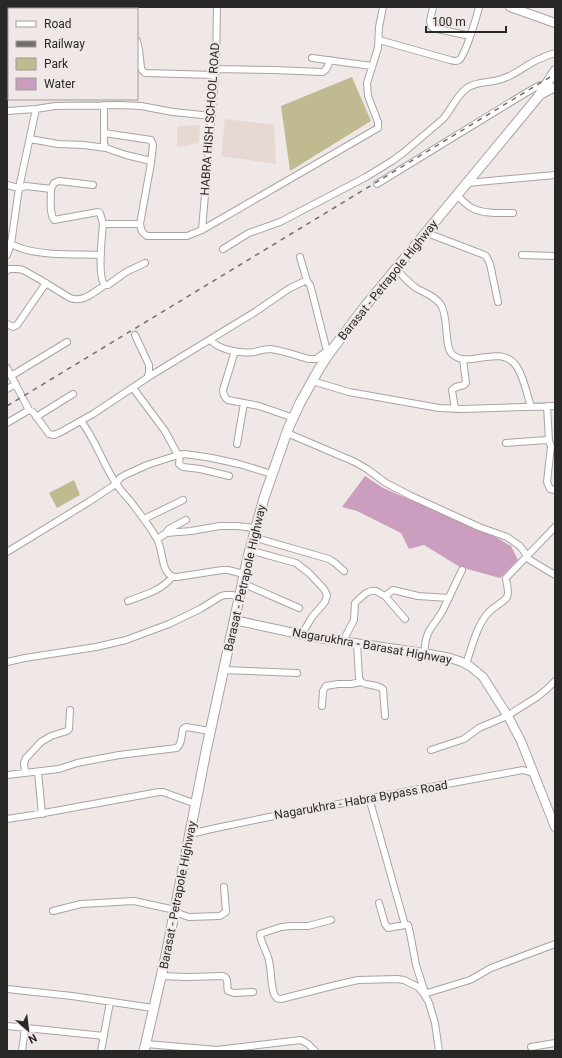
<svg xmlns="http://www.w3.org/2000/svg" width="562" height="1058" viewBox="0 0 562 1058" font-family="Roboto,sans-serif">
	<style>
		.built { fill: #e7d8d3 }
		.green { fill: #c0ba91 }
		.water { fill: #cb9ebf }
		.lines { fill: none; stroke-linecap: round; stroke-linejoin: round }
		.minor-casing { stroke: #aaa3a1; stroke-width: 8 }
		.major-casing { stroke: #aaa3a1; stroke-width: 10 }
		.highway-casing { stroke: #aaa3a1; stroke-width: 11 }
		.minor { stroke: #fff; stroke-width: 6 }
		.major { stroke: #fff; stroke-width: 8 }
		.highway { stroke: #fff; stroke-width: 9 }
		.rail { stroke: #736f6d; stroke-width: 1.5; stroke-dasharray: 5 5; stroke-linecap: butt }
		.labels { text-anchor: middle; stroke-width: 4; stroke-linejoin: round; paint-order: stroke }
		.street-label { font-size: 12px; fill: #2a2827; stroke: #efe8e6 }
	</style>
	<rect width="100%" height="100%" fill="#efe8e6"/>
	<path class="built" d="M225 119 274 125 276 164 221 156Z
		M200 125 199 143 177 147V126Z"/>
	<path class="green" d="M352 77 371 121 290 171 281 106Z
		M74 480 80 495 57 508 49 493Z"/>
	<path class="water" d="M365 476 383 488 494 536 511 546 518 560 500 578 460 567 424 545 409 549 401 533 357 511 342 507Z"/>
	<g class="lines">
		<defs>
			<path id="minor" d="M76 7V9
				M433 7 430 21 431 26 433 28 470 36
				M132 9V7
				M7 24 9 23
				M379 40 450 60C453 61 456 62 459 60 465 56 477 16 479 7
				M137 41 139 50 141 68 142 70 145 73 215 75
				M312 58 372 66
				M216 69 275 70 322 72C327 71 328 65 330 60
				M104 105V144L106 148 126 155 147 160 149 161 151 163 140 224
				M7 111 36 109 55 106 120 105 141 106 173 112 212 116
				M104 133 151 140 153 145 151 163
				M30 139 58 144 84 145 106 148
				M467 183 555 175
				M377 184 524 94 538 86 546 84
				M7 185 19 188
				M19 188 26 186 51 189C51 199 49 212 54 220L98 212 100 213 103 224H140C141 230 142 233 147 236H187L202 230 378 128V122L368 96 367 83 378 48 379 27 383 7
				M51 189 54 183 59 181 93 185
				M457 195C462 200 466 205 472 208 483 214 500 213 513 213
				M103 224C102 236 97 278 105 285H108L126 272 145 263
				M202 230 216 64 217 7
				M427 233 482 254 486 256 490 264 498 302
				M8 243C13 245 18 247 23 249 47 256 77 254 101 255
				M223 249 249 233 280 222 366 177 392 161 403 153 443 119C452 109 456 96 467 88 476 82 484 83 494 81 509 79 522 68 535 61 541 58 548 55 555 53
				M7 255 11 244 19 188 36 109
				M522 255 555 256
				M300 257 307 281
				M396 269C402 275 409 283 416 288 425 293 435 296 441 305 449 318 444 347 452 354 468 370 501 342 517 367 524 378 527 394 531 407
				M7 271 9 269H18L23 270 39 279 70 298C83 303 94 292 105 285
				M7 324 13 327 17 325 46 283
				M135 335 149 365V373L147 378
				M210 340C220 350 240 354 254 352 259 351 264 349 270 349 281 350 298 356 309 359H316L327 351
				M235 351 223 390C223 394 224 397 228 400L259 406 294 418
				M7 368 29 410
				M11 376 67 342
				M312 381 349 392 439 408 462 409 555 406
				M133 388 165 431 178 455
				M7 389 16 384
				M547 406 549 441
				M455 409 452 390 456 387 464 385 466 383 463 359
				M36 417 73 394
				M81 421C96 440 103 465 117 485 121 491 126 496 131 502 140 514 150 526 157 539 164 551 160 577 177 577L222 570H228L244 574
				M7 423 29 410 33 412 49 434 54 435 61 432 93 414 150 376 255 312 290 288 305 281H307L310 285 312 292 328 355
				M287 433 355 462 367 469 386 483 411 496 479 527 507 537 520 546 530 560 555 575
				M506 443 547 440 549 441 551 446 547 482 550 489 555 490
				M237 444 244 403
				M180 455 179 464 183 467 200 469 229 476
				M144 519 183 500
				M164 535 169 529 186 520
				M253 537 329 559 335 563 344 571
				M157 539 166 533 191 531 220 526H237L255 528
				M249 550 296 563 309 573 324 589 327 595 325 602 312 617 302 634
				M7 552 87 503 116 484 120 478 125 475 147 465 178 455 184 454 192 455 212 458 239 464 272 474
				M242 583 299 608
				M385 596 405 619
				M128 601C144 595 161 591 172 577
				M343 641 354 620 355 603C361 598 367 589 376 591 379 592 382 595 385 596L393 590 418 596 449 598
				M357 643 359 678 361 682C367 686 377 684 383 689L385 716
				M424 653 426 639 429 631 442 612 462 570
				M7 662 25 658 96 647 126 640 169 624 200 609 221 596 226 595H233L239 599
				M466 664C472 647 476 627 488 613 493 607 503 603 507 597 510 591 506 584 506 578L555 527
				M223 670 297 673
				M322 706 323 691 326 686 338 684H351L361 682
				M431 750 464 739 479 728 507 716 537 697 547 689 555 681
				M38 772 42 814
				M25 773 24 763 26 758 41 742 51 736 67 731 69 729 70 710
				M7 775 59 769 77 763 119 755 177 748C183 742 181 735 183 729L186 727 210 731
				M369 798 405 925
				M7 819 33 815 159 792H163L196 804
				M190 834 216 828 279 815 523 770 533 773
				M379 903 385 924 388 928 405 925H408L410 933 416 965 425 993
				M53 911 81 904 134 901 175 910 180 914 189 917 220 916 226 912 224 887
				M331 920 308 926H291L281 927 260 934C260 941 266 950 268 957 272 969 270 982 274 994 276 998 277 999 281 999L336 985 358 980 397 979 404 980 418 987 424 994 429 1003 435 1023 439 1051
				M161 976 187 977 223 976C230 979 226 986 228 991L234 993 253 992
				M7 989 72 996 153 1008
				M424 994 470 980 491 968 555 944
				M7 1026 104 1036
				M146 1044 217 1050 301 1040 308 1044 315 1051
				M531 1047 555 1043
				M22 1051 25 1028
				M101 1051 110 1002"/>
			<path id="major" d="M510 7 555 23
				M538 96 555 87
				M234 620 313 637 424 653 450 658 462 662 471 667 483 677 509 718 521 741 555 827"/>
			<path id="highway" d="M144 1051 166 955 206 751 248 557 264 498 288 429 300 403 319 369 328 355 366 305 538 97 555 71"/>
		</defs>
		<use href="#minor" class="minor-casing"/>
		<use href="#major" class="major-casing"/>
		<use href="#highway" class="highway-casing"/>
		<use href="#minor" class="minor"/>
		<use href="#major" class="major"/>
		<use href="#highway" class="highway"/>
		<path class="rail" d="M7 406 555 74"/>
	</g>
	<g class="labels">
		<g class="street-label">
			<text transform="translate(210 119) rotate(-86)" y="4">HABRA HISH SCHOOL ROAD</text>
			<text transform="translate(388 280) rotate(-51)" y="4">Barasat - Petrapole Highway</text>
			<text transform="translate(245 578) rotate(-77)" y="4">Barasat - Petrapole Highway</text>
			<text transform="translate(372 646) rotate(10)" y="4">Nagarukhra - Barasat Highway</text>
			<text transform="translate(361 800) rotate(-10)" y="4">Nagarukhra - Habra Bypass Road</text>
			<text transform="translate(178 895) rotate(-79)" y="4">Barasat - Petrapole Highway</text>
		</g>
	</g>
	<rect width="562" height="1058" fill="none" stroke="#2a2827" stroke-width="16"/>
	<rect x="8" y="8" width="130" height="92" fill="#efe8e6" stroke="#a09b9a"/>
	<rect x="16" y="21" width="20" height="6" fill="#ffffff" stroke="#a09b9a"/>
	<text x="44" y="28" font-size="12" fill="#2a2827">Road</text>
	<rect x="16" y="41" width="20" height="6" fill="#736f6d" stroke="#a09b9a"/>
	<text x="44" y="48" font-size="12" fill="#2a2827">Railway</text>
	<rect x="16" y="58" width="20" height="12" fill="#c0ba91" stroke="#a09b9a"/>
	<text x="44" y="68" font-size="12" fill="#2a2827">Park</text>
	<rect x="16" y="78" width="20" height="12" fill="#cb9ebf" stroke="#a09b9a"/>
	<text x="44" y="88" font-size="12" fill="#2a2827">Water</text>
	<g transform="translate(28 1030) rotate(152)" stroke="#efe8e6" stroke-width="3" paint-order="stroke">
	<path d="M0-3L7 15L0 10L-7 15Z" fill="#2a2827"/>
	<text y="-6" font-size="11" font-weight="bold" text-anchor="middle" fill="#2a2827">N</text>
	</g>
	<path d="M426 26v6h80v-6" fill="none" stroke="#2a2827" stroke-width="2"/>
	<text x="432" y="26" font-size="12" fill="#2a2827" stroke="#efe8e6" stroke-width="3" paint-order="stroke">100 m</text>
</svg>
